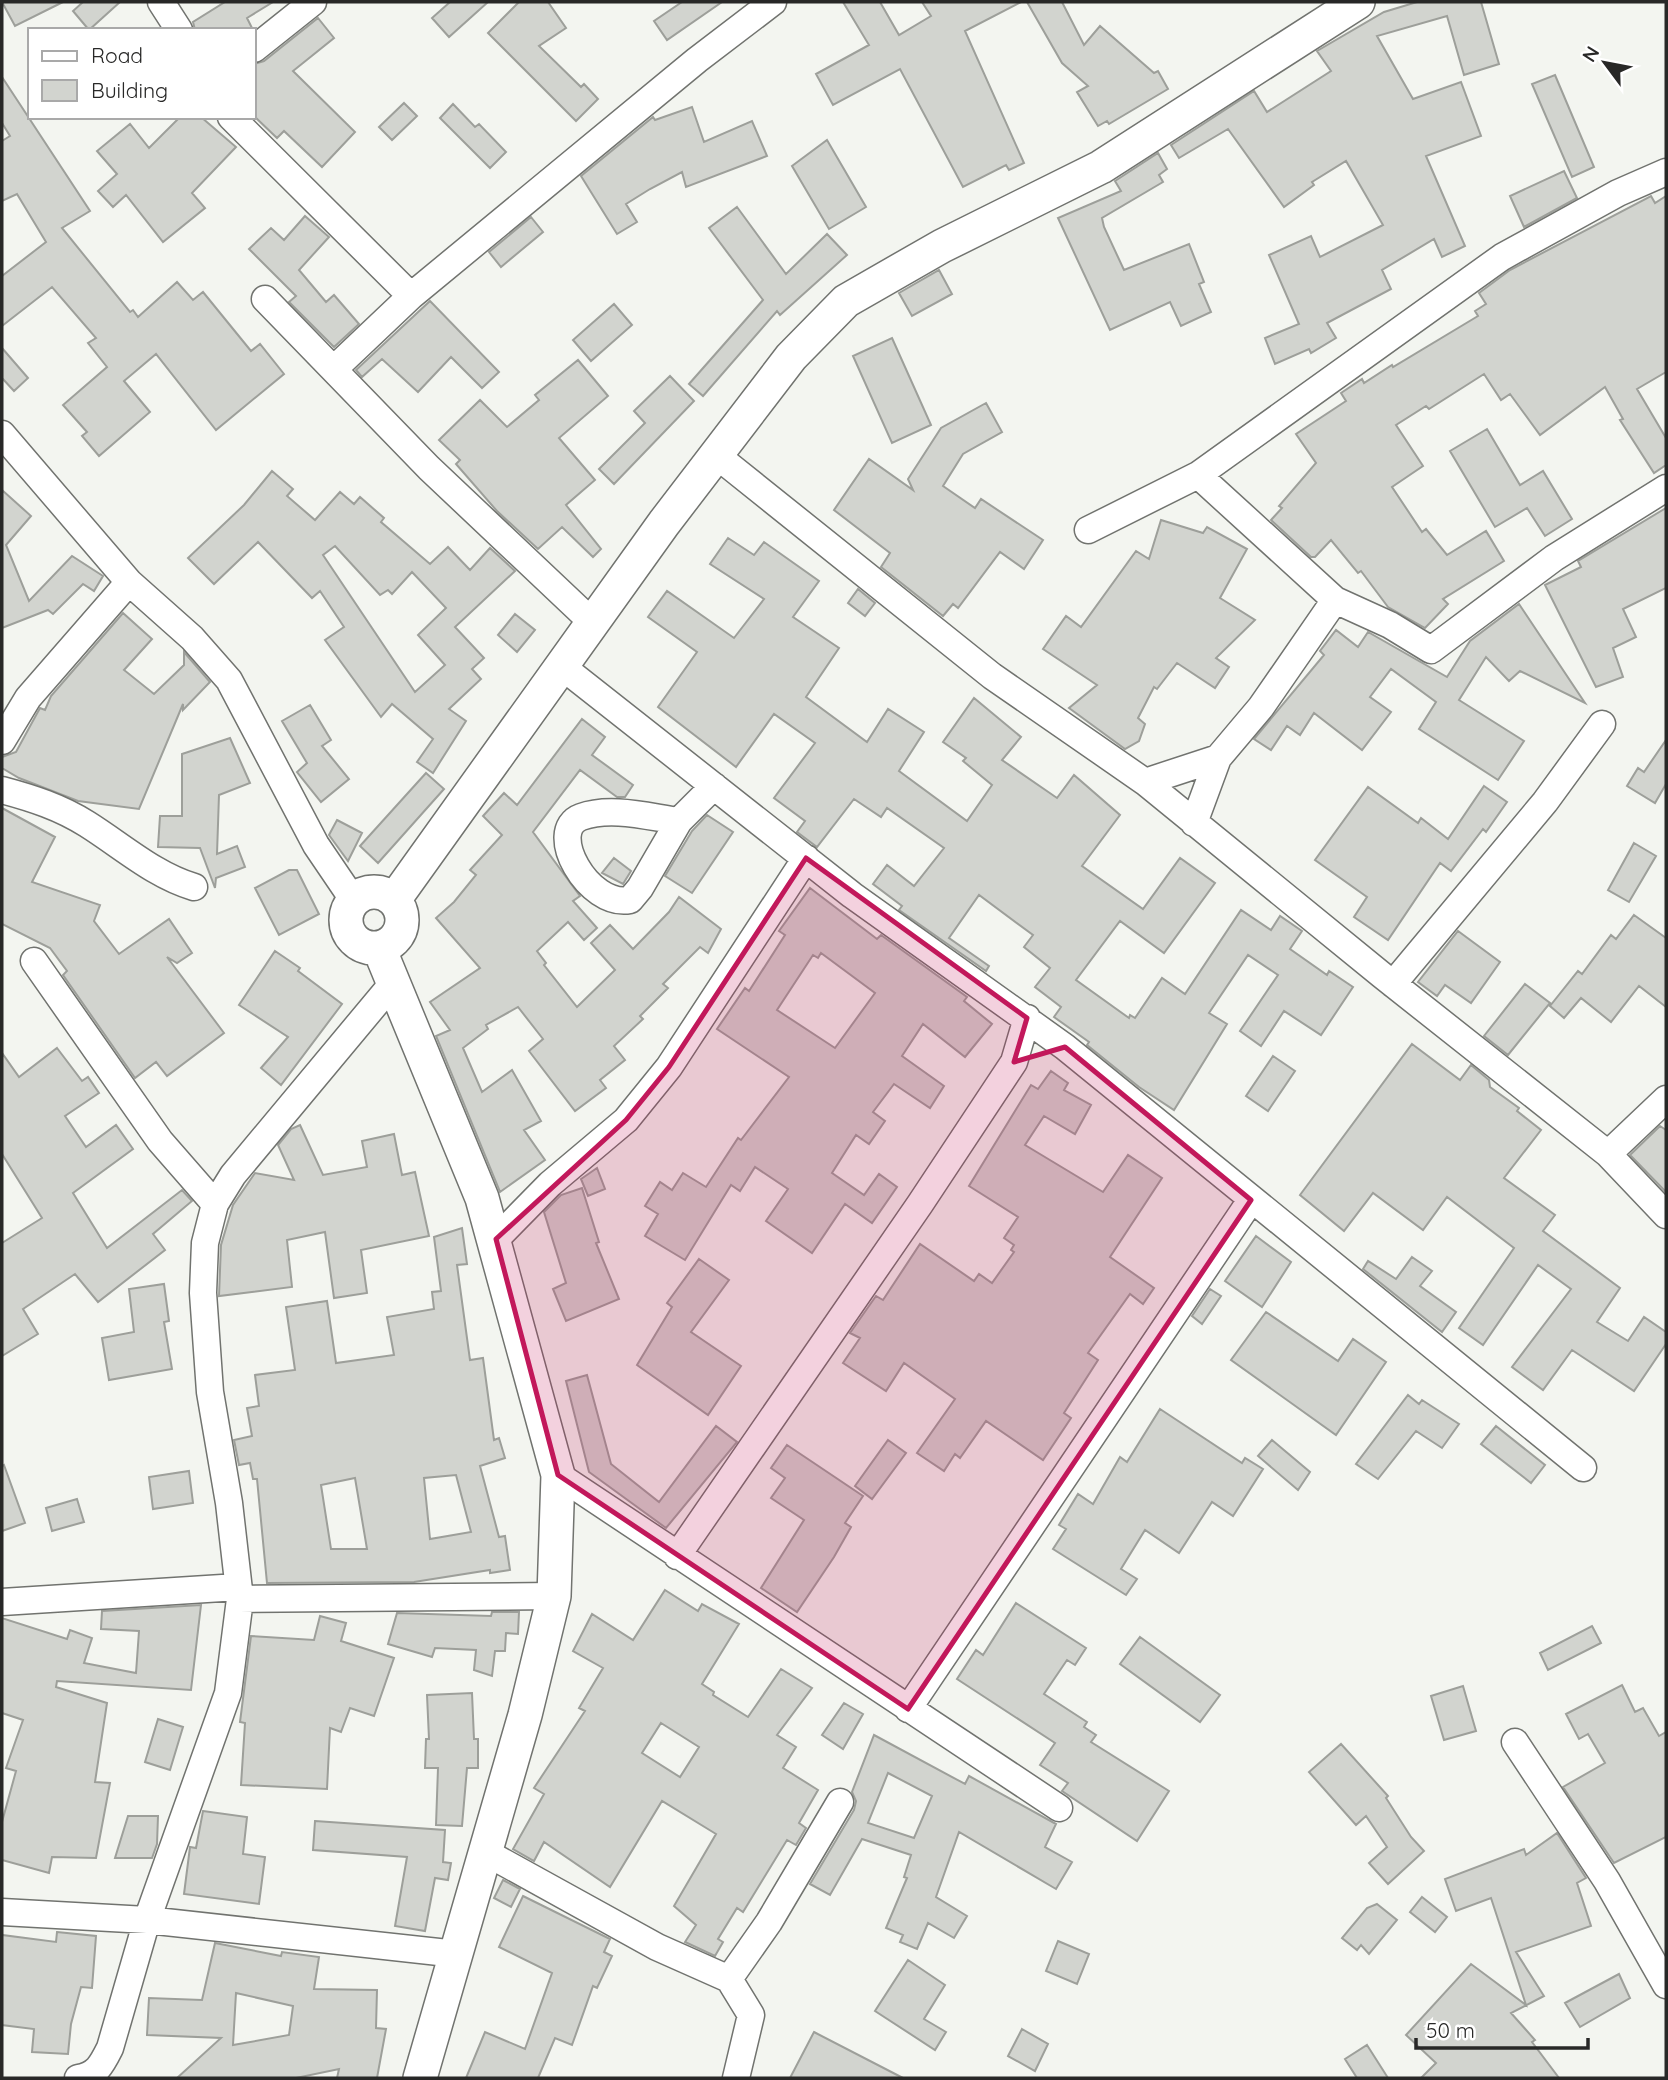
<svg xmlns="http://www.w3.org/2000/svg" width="1668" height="2080" viewBox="0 0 1668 2080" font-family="Quicksand,sans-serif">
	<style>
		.building { fill: #d2d4cf; stroke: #9d9f9a; stroke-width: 2; fill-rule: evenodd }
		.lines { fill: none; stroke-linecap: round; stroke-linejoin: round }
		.minor-casing { stroke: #71736f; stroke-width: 29 }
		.tertiary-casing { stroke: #71736f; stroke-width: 36 }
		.minor { stroke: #fff; stroke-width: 26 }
		.tertiary { stroke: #fff; stroke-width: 33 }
		.marked { fill: #c2185b; fill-opacity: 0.2; stroke: #c2185b; stroke-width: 5; stroke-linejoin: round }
	</style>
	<rect width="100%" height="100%" fill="#f3f5f0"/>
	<path class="building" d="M2 2H63L15 26Z
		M83 2H120L89 30 73 11Z
		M225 2H273L247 18 253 30H195L193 22Z
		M450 2H488L449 37 432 18Z
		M519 2H548L566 28 539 46 581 87 584 84 598 99 576 121 488 33Z
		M682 2H722L667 40 654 21Z
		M843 2H880L899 35 931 16 922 2H1021L965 31 1024 163 1009 170 1006 165 963 187 900 69 833 105 816 74 869 45Z
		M1027 2H1062L1084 45 1100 26 1154 73 1158 71 1168 89 1109 124 1107 121 1098 126 1077 92 1088 86 1062 63Z
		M1417 2H1481L1499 64 1464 75 1447 16 1377 36 1413 99 1461 82 1481 136 1426 156 1465 246 1442 257 1434 239 1382 270 1391 289 1327 323 1336 338 1311 353 1309 349 1275 364 1265 338 1299 324 1269 255 1311 236 1320 257 1383 225 1346 161 1312 182 1314 185 1284 207 1228 129 1179 158 1171 145 1254 91 1267 112 1331 71 1317 51 1384 12Z
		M318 18 334 38 293 71 355 132 322 167 284 131 277 138 254 116V64L264 61Z
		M1555 75 1594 167 1572 177 1532 84Z
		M2 77 90 211 62 228 130 312 133 310 138 317 177 282 193 300 203 292 251 351 260 344 284 374 216 430 156 354 124 381 150 412 99 456 82 436 87 432 63 405 107 367 88 343 96 338 52 287 2 326V276L46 242 17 194 2 201V141L10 136 2 123Z
		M404 103 417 116 392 140 379 127Z
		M453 104 475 127 479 124 506 152 490 168 440 118Z
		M692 107 704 142 752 121 767 156 686 187 682 172 650 189 626 204 637 222 617 234 581 176 653 117 655 120Z
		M180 117H201L236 147 192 193 205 208 163 242 126 195 113 207 98 191 117 174 97 151 130 124 149 148Z
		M827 140 866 207 829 229 792 166Z
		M1158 153 1167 169 1159 175 1163 182 1102 218 1104 227 1124 270 1189 244 1204 282 1199 284 1211 312 1181 326 1170 302 1110 330 1058 218 1121 191 1115 181Z
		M1564 171 1577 198 1524 227 1510 196Z
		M1651 196 1655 203 1666 196V372L1637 389 1666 438V465L1654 473 1620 420 1623 419 1605 387 1540 435 1510 394 1501 400 1484 374 1429 409 1426 406 1396 425 1423 466 1392 487 1422 532 1426 529 1447 555 1486 531 1504 561 1443 599 1448 604 1425 628 1388 607 1361 571 1358 573 1331 540 1315 557H1311L1271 520 1282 508 1279 506 1316 463 1296 434 1346 401 1341 393 1362 379 1364 383 1392 365 1393 367 1478 316 1475 311 1486 304 1479 293 1510 270Z
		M737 207 786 274 827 234 847 255 780 315 777 311 703 396 689 384 763 300 709 228Z
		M305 216 329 237 299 270 326 302 334 295 359 324 334 347 289 302 296 296 249 249 271 228 284 240Z
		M531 217 543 232 501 267 489 252Z
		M939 270 952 294 912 316 899 293Z
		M430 301 499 372 482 388 451 357 418 392 382 359 362 377 356 370Z
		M614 304 632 325 591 361 573 340Z
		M892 338 931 425 892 443 853 356Z
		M2 348 28 378 14 391 2 378Z
		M578 360 608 396 559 438 595 480 566 505 601 549 593 557 562 527 538 549 497 511 456 464 460 460 439 440 480 400 507 427 539 400 535 395Z
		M670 376 694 401 614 484 599 469 645 423 634 411Z
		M986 403 1002 432 963 454 943 486 975 508 981 499 1043 540 1024 569 1000 552 958 608 953 604 943 616 881 567 890 553 834 510 869 459 913 490 908 479 941 428Z
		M1487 429 1520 485 1543 471 1572 519 1545 536 1527 508 1495 527 1450 451Z
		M272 471 293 489 287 496 315 520 340 492 354 504 360 497 384 518 381 522 430 564 448 547 470 570 490 548 515 571 455 627 484 658 472 669 481 679 449 709 466 721 433 773 417 762 433 739 392 704 381 717 325 640 344 627 320 591 312 598 258 542 214 584 188 558 244 505ZM335 546 380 595 388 590 392 594 412 572 446 608 418 635 445 665 415 692 323 555Z
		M2 490 31 516 6 545 29 601 72 556 103 576 94 591 83 584 53 614 48 610 2 628Z
		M1666 508V588L1623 609 1636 637 1613 648 1623 677 1596 687 1545 585 1581 567 1578 561Z
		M1161 520 1203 533 1207 527 1247 549 1220 598 1255 620 1216 658 1229 667 1215 688 1177 663 1157 689 1154 687 1138 718 1145 724 1139 741 1125 749 1069 708 1097 685 1043 649 1066 616 1081 627 1136 551 1149 559Z
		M728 538 754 555 764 542 819 581 793 617 839 648 806 697 867 742 888 709 924 732 899 771 967 821 992 785 963 761 966 758 943 742 974 698 1021 737 1002 760 1057 798 1074 775 1120 815 1082 866 1143 909 1180 858 1215 883 1164 953 1120 921 1076 980 1129 1018 1130 1015 1135 1018 1162 978 1185 994 1241 910 1271 930 1280 916 1302 931 1290 949 1327 975 1329 971 1353 987 1321 1035 1284 1011 1261 1046 1240 1031 1278 975 1248 955 1209 1013 1227 1024 1174 1110 1139 1087 1087 1045 1089 1042 1054 1017 1061 1007 1035 987 1050 968 1024 947 1033 935 979 895 949 938 989 966 986 971 899 910 902 906 873 884 887 865 914 886 944 848 887 808 881 817 854 799 817 847 797 832 805 821 774 798 815 743 774 714 736 767 658 707 697 652 648 617 667 591 734 638 764 599 710 564Z
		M858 589 875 603 865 616 848 603Z
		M1519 604 1585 703 1520 671 1509 681 1486 657 1459 700 1524 741 1498 780 1419 729 1436 702 1391 669 1370 697 1391 712 1362 750 1314 713 1300 735 1287 726 1271 750 1254 739 1324 655 1320 651 1336 630 1358 647 1368 632 1447 677 1470 641Z
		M123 613 152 639 124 670 154 694 184 665V652L210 682 183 710V704L139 809 78 801 19 778 2 768V757L16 752 40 708 45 710 51 696Z
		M515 614 535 630 517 652 498 635Z
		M310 705 331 740 322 746 349 779 321 802 297 772 307 763 282 721Z
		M582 719 605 737 592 755 633 785 625 797H617L580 770 533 832 580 896 573 901 597 928 584 940 568 922 537 951 546 963 544 965 577 1007 615 970 591 943 610 925 633 949 669 912 679 897 721 929 708 953 700 947 663 984 668 988 640 1016 643 1019 614 1046 625 1060 600 1080 606 1088 575 1111 529 1051 543 1039 518 1007 486 1025 488 1029 463 1048 482 1092 512 1070 541 1121 524 1130 545 1160 500 1192 436 1036 450 1030 430 1002 480 968 436 918 454 902 476 875 470 870 502 835 483 816 504 793 517 805Z
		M230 738 250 783 219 795 217 854 237 846 245 867 216 878 215 888 200 848 158 847 160 816H182V754Z
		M1666 740V784L1655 803 1627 786 1638 768 1644 772Z
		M426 773 444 789 378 863 360 846Z
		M1484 786 1507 802 1486 832 1483 829 1451 871 1440 863 1388 940 1354 917 1367 897 1315 860 1368 787 1418 823 1421 818 1448 839Z
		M2 808 55 837 32 882 100 905 94 921 119 954 169 919 192 953 177 963 167 957 224 1033 167 1076 156 1062 135 1078 63 975 67 971 50 948 2 924Z
		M707 815 733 832 692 893 665 876 692 831Z
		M337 820 362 833 348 861 329 835Z
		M1634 843 1656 856 1629 902 1608 890Z
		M614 858 631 871 623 884 602 873Z
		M289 870H297L319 914 279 935 255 888Z
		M810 888 877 939 881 935 967 997 964 1001 992 1024 965 1057 923 1024 902 1056 944 1086 930 1108 894 1084 873 1112 885 1121 869 1144 856 1135 832 1173 864 1195 879 1174 897 1187 872 1223 845 1204 812 1253 766 1221 788 1189 755 1167 740 1191 731 1185 685 1260 645 1236 658 1214 645 1206 660 1182 672 1190 683 1173 706 1187 738 1138 741 1140 789 1077 717 1029 745 988 749 991 785 935 779 931ZM821 953 875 993 835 1048 777 1010 813 955 818 958Z
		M1634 915 1666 938V1007L1639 986 1611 1022 1581 998 1564 1018 1550 1006 1578 971 1582 974 1611 935 1616 939Z
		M1458 931 1500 962 1471 1003 1445 985 1437 996 1418 982Z
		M275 951 300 968 298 971 342 1004 281 1085 261 1068 288 1037 239 1005Z
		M1525 984 1550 1003 1508 1055 1484 1036Z
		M1412 1044 1460 1080 1471 1065 1489 1080 1490 1087 1519 1108 1517 1111 1541 1130 1504 1178 1555 1215 1543 1231 1620 1288 1597 1322 1628 1341 1644 1317 1666 1332V1344L1634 1391 1572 1350 1543 1390 1512 1367 1571 1289 1538 1265 1483 1345 1459 1328 1514 1248 1447 1197 1423 1230 1373 1193 1344 1231 1300 1195Z
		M57 1048 82 1081 88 1077 99 1093 65 1116 86 1147 116 1125 133 1149 73 1193 107 1248 182 1190 192 1201 153 1234 165 1250 98 1302 75 1274 23 1309 38 1334 2 1356V1243L42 1218 2 1154V1053L19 1077Z
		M1273 1056 1295 1071 1268 1111 1246 1096Z
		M1051 1071 1068 1083 1064 1090 1091 1105 1075 1134 1044 1116 1025 1145 1103 1192 1128 1155 1162 1178 1110 1257 1154 1288 1143 1304 1130 1294 1088 1353 1098 1360 1064 1413 1071 1418 1043 1460 986 1421 960 1458 955 1454 944 1471 917 1453 955 1399 904 1363 886 1391 843 1363 860 1338 850 1333 876 1296 883 1300 920 1244 974 1281 979 1274 992 1283 1014 1252 1011 1250 1014 1245 1004 1238 1018 1217 969 1186 1031 1085 1038 1089Z
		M300 1125 323 1175 367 1167 362 1141 394 1134 402 1175 415 1172 429 1236 361 1250 367 1293 334 1298 325 1232 287 1240 292 1287 219 1296 221 1245 233 1205 255 1173 294 1180 278 1145 291 1129Z
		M1660 1126 1666 1130V1192L1630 1155Z
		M597 1168 605 1189 588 1196 581 1179Z
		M582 1188 599 1242 596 1243 619 1299 566 1321 553 1289 566 1283 544 1212 561 1195Z
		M462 1228 467 1264 457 1265 470 1360 483 1358 494 1440 499 1438 505 1458 480 1466 499 1537 505 1536 510 1570 490 1573V1570L414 1582 267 1583 257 1479H253L250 1463 239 1465 234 1440 252 1436 247 1408 259 1406 255 1375 295 1370 286 1307 327 1301 336 1363 394 1355 387 1317 434 1309 432 1292 441 1291 434 1237ZM456 1475 471 1532 430 1539 424 1478ZM355 1478 367 1549H331L321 1485Z
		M1256 1236 1291 1262 1262 1307 1225 1281Z
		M1412 1257 1432 1271 1420 1286 1456 1312 1442 1332 1363 1269 1368 1261 1396 1279Z
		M699 1259 729 1280 691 1332 741 1366 708 1415 637 1365 672 1307 667 1303Z
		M164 1284 169 1321 164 1322 172 1369 109 1380 102 1338 134 1332 129 1289Z
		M1210 1289 1221 1296 1202 1324 1192 1316Z
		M1266 1312 1338 1361 1353 1339 1386 1362 1336 1435 1231 1360Z
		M587 1375 611 1464 659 1502 716 1426 737 1442 666 1528 589 1472 566 1381Z
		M1408 1395 1419 1404 1422 1400 1459 1424 1442 1448 1416 1431 1378 1479 1356 1464Z
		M1160 1409 1242 1463 1245 1458 1263 1469 1233 1516 1212 1502 1179 1553 1145 1530 1121 1569 1137 1579 1126 1595 1053 1549 1066 1529 1059 1525 1078 1494 1093 1504 1120 1457 1127 1462Z
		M1496 1426 1545 1465 1531 1483 1481 1444Z
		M888 1440 906 1453 872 1499 855 1486Z
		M1272 1440 1310 1472 1298 1490 1258 1456Z
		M787 1445 863 1496 845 1523 851 1527 834 1557 797 1612 761 1588 804 1520 771 1498 785 1478 771 1468Z
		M4 1465 25 1523 2 1531V1466Z
		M189 1471 193 1503 153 1509 149 1477Z
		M77 1499 84 1522 52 1531 46 1508Z
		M665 1590 698 1611 702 1604 739 1624 702 1684 714 1692 713 1695 748 1717 781 1669 812 1688 777 1735 796 1747 783 1768 818 1790 799 1823 806 1828 796 1845 787 1840 743 1912 737 1908 718 1939 723 1942 715 1956 685 1942 696 1925 674 1906 716 1834 662 1801 610 1887 544 1842 534 1861 513 1849 544 1794 534 1788 585 1711 579 1708 603 1668 573 1651 592 1614 633 1640ZM661 1723 699 1747 680 1777 642 1753Z
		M1016 1603 1086 1648 1075 1665 1067 1660 1044 1694 1087 1722 1084 1727 1096 1735 1091 1742 1169 1791 1137 1841 1062 1791 1068 1783 1040 1765 1055 1743 957 1679 976 1650 983 1655Z
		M201 1605 191 1690 57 1681 56 1687 107 1703 95 1782 110 1783 96 1858 52 1857 49 1873 2 1860V1822L16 1771 6 1768 23 1720 2 1713V1618L67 1639 70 1630 92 1638 84 1663 136 1673 139 1631 101 1629 102 1611Z
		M492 1612H519L518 1634 506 1633 505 1651H495L492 1676 474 1670 476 1650 435 1648 432 1657 388 1644 397 1613 491 1616Z
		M320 1616 346 1623 341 1641 394 1658 374 1716 350 1708 341 1732 330 1728 327 1789 241 1785 245 1723 240 1722 251 1636 314 1640Z
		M1592 1626 1601 1643 1548 1670 1540 1653Z
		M1140 1637 1220 1695 1200 1722 1120 1664Z
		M1622 1685 1635 1712 1643 1708 1659 1736 1666 1732V1837L1614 1863 1563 1787 1605 1763 1588 1734 1579 1739 1566 1714Z
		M1463 1686 1476 1731 1444 1740 1431 1696Z
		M472 1693 474 1739H478V1768H467L462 1826 436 1825 438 1768H425L426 1739H429L427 1695Z
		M844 1703 863 1714 843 1749 822 1735Z
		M158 1719 183 1727 170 1770 145 1762Z
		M874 1735 965 1784 969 1776 1056 1824 1045 1847 1072 1862 1056 1889 959 1832 936 1897 967 1916 954 1938 928 1923 917 1949 900 1942 903 1935 886 1928 907 1878 904 1877 911 1855 862 1839 830 1895 810 1884 854 1810 856 1801 852 1792ZM888 1773 932 1796 914 1838 868 1823Z
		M1341 1744 1388 1796 1386 1798 1411 1837 1424 1851 1388 1884 1369 1863 1387 1847 1366 1816 1356 1825 1309 1772Z
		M203 1811 247 1817 243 1854 265 1857 259 1904 184 1894 190 1847 196 1848Z
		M128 1816H158L157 1844 152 1858H115Z
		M315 1821 445 1830 443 1862 451 1863 448 1880 435 1878 425 1931 395 1926 407 1857 313 1850Z
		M1557 1833 1586 1878 1577 1883 1591 1926 1516 1952 1544 1996 1511 2013 1535 2040 1532 2042 1559 2078H1421L1436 2063 1406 2035 1471 1964 1526 2005 1491 1898 1456 1911 1445 1879 1524 1849 1526 1855Z
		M503 1880 520 1889 511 1907 494 1898Z
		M523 1896 610 1939 604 1952 612 1956 597 1988 593 1986 572 2045 555 2038 538 2078H466L485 2032 525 2049 552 1973 499 1947Z
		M1422 1897 1447 1917 1435 1932 1410 1912Z
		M1377 1904 1397 1920 1369 1954 1361 1945 1357 1950 1342 1938 1367 1908Z
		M57 1932 96 1936 92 1988 81 1987 71 2024 68 2054 32 2052 34 2029 2 2025V1935L56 1942Z
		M1058 1941 1089 1954 1077 1984 1046 1971Z
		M215 1943 281 1956 282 1952 319 1957 314 1989 377 1990 376 2028 386 2029 377 2078H337L339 2069 296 2078H177L221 2038 147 2035 149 1998 202 2000ZM236 1993 293 2006 289 2035 233 2045Z
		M908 1960 945 1985 924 2019 946 2032 935 2050 875 2011Z
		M1619 1974 1630 1998 1580 2027 1565 2003Z
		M1022 2029 1048 2044 1035 2071 1008 2056Z
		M814 2032 903 2078H790Z
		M1367 2045 1388 2078H1357L1345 2059Z"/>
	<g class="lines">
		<defs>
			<path id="minor" d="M161 2 179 30
				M254 49 313 2
				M231 117 411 296
				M265 299 429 468 592 622
				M334 369 411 296 697 60 773 2
				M2 434 129 582 192 638 229 680 316 845 354 901
				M716 455 992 676 1145 782 1383 976 1608 1154
				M1198 475 1335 600 1390 625 1431 650 1554 558 1666 488
				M1088 530 1198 475 1502 257 1618 193 1666 172
				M560 665 852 895 1065 1047 1583 1468
				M2 741 28 698 129 582
				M1145 782 1218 758
				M2 790C32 798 60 807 87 824 122 846 154 875 194 887
				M679 821C649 817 611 806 581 817 545 830 588 908 630 900L640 888 679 821 714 786
				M1194 823 1218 758 1261 707 1335 600
				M34 961 160 1141 215 1204
				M1393 984 1545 802 1602 724
				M1666 1099 1608 1154 1666 1215
				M496 1239 550 1184 626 1120 669 1067 806 858
				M558 1475 1059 1808
				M677 1556 920 1204 1014 1062 1027 1018
				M240 1599 554 1596
				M2 1602 238 1587
				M908 1709 1251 1200
				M1515 1742 1607 1881 1666 1985
				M485 1852 657 1947 729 1979 751 2015 736 2078
				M2 1912 147 1920 457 1954
				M729 1979 769 1922 840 1802
				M78 2078C97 2075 102 2064 110 2048L147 1920 228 1693 240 1599 229 1503 210 1392 203 1293 205 1243 215 1204 233 1175 393 983"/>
			<path id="tertiary" d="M346 920a28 28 0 1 1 56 0a28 28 0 1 1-56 0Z
				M394 900 664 523 791 357 846 301 942 246 1101 167 1358 2
				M379 948 482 1198 558 1475 554 1596 525 1715 420 2078"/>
		</defs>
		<use href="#minor" class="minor-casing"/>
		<use href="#tertiary" class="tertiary-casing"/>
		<use href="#minor" class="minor"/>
		<use href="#tertiary" class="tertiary"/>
	</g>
	<path class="marked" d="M806 858 1027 1018 1014 1062 1065 1047 1251 1200 908 1709 558 1475 496 1239 626 1120 669 1067Z"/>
	<rect width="1668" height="2080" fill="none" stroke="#282827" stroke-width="7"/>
	<rect x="28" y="28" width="228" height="91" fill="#ffffff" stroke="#a9a9a9" stroke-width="2"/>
	<rect x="42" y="51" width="35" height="10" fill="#ffffff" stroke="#a9a9a9" stroke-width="2"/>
	<text x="91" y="63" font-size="21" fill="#282827">Road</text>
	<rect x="42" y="80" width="35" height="21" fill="#d2d4cf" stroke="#a9a9a9" stroke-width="2"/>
	<text x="91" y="98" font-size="21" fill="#282827">Building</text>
	<g transform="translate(1605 63) rotate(302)" stroke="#ffffff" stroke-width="5" paint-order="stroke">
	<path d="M0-5L12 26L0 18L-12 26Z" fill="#282827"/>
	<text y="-10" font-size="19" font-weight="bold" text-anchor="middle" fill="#282827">N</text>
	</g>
	<path d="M1416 2038v10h172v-10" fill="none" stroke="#282827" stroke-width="3.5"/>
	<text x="1426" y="2038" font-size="21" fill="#282827" stroke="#ffffff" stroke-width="5" paint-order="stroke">50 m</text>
</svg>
